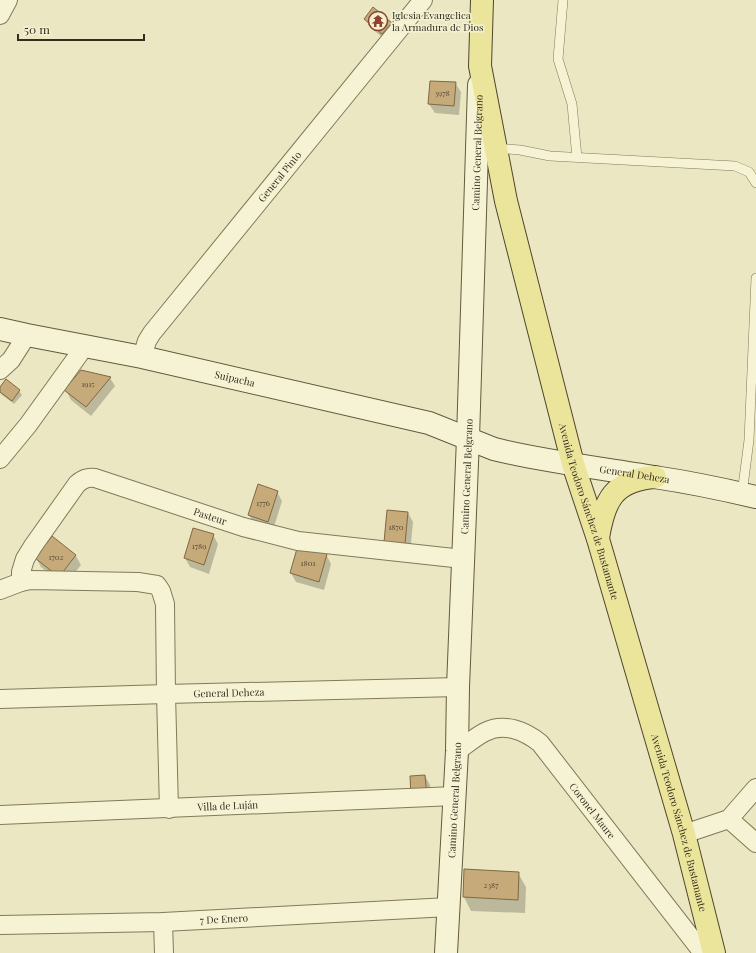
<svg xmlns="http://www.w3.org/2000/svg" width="756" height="953" viewBox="0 0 756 953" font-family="'Playfair Display',serif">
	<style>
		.shadow { fill: #0003 }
		.building { fill: #c6aa7a; stroke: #806842 }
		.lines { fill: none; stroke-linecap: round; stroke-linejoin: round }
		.lane-casing { stroke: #82795a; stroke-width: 10 }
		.street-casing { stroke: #82795a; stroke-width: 20 }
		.secondary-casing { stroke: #645a3e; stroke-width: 24 }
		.primary-casing { stroke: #50462e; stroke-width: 24 }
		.lane { stroke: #f6f3d4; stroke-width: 9 }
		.street { stroke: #f6f3d4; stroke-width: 18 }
		.secondary { stroke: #f6f3d4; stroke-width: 22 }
		.primary { stroke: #ebe49b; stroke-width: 22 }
		.labels { text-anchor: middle; stroke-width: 3.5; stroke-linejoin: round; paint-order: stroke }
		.number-label { font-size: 8px; fill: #584c35 }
		.poi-label { font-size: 10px; fill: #332d1e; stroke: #f2f0d1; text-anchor: start }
		.street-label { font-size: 10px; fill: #332d1e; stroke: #f2f0d1 }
	</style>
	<rect width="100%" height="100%" fill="#eae7c2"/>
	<path class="shadow" d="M365 19 391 23 396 32 388 42 371 28Z
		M455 83 461 92 459 115 435 113 429 104Z
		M110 378 115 386 91 416 71 400 66 390Z
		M0 389 19 391 22 395 14 404 1 394Z
		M258 486 277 492 282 501 273 530 254 524 249 515Z
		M408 513 413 522 410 553 390 551Z
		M194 529 213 535 218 544 209 574 190 567 185 558Z
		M52 538 76 556 81 565 64 586 41 567 36 558Z
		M326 554 331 564 324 590 296 582 291 573Z
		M425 776 430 785 432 805 418 806Z
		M518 873 526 887 525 913 471 911 464 897Z"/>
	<path class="building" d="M373 7 392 23 382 34 364 19Z
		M430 81 456 82 454 106 428 104Z
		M81 370 111 377 86 407 64 390Z
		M6 379 20 390 12 401 0 392V387Z
		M258 484 278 491 268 522 248 515Z
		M387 510 408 512 405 544 384 542Z
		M193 528 214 534 204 565 184 558Z
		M52 536 76 555 59 577 35 558Z
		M298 545 327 554 319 582 290 573Z
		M425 775 427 796 411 797 410 776Z
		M464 869 519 872 518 900 463 897Z"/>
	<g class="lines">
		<defs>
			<path id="lane" d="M563 0 558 59 572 104 577 158
				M496 148 520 150 550 156 735 166 749 172 756 183
				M742 494 749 440 756 278"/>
			<g id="street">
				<path d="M0 15 8 0"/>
				<path id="s1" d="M142 357 147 341 152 333 423 0"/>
				<path d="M0 370 11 360 27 335"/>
				<path d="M0 459 28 425 85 346"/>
				<path id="s2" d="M21 582V572L25 559 33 546 77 484C83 479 87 477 95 478L243 527 298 541 463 559"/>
				<path d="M0 590 21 582 31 580 138 582 157 585 161 591 165 604 166 694 169 809"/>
				<path id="s3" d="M0 699 166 694 458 687"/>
				<path id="s4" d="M457 751C466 745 475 737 485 732 504 722 525 731 540 743L703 953"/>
				<path id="s5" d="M0 815 455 796"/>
				<path d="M729 819 756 843"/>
				<path d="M684 834 729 819 756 788"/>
				<path d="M163 922 164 953"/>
				<path id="s6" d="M0 925 163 922 449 907"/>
			</g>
			<g id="secondary">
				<path id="s7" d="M0 329 27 335 142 357 429 423 494 449C547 462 601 468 654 477 688 482 722 489 756 497"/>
				<path id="s8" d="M446 953 457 751 458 687 468 438 479 85"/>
			</g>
			<g id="primary">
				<path id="s9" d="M482 0 480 66 506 201 573 464 598 539 684 834 714 953"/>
				<path d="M598 538C604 500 614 480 655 477"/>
			</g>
		</defs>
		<use href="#lane" class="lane-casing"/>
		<use href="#street" class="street-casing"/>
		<use href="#secondary" class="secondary-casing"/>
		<use href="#primary" class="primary-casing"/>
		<use href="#lane" class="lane"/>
		<use href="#street" class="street"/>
		<use href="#secondary" class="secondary"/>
		<use href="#primary" class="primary"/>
	</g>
	<defs>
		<symbol id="temple-ring" viewBox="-11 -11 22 22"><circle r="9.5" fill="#f2f0d1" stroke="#8d432f" stroke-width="1.5"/><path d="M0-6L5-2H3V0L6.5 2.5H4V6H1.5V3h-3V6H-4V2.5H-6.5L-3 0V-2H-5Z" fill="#8d432f"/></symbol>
	</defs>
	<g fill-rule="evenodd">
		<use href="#temple-ring" x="367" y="10" width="22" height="22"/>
	</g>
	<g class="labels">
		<g class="number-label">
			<text x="442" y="96">3978</text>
			<text x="88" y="387">1915</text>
			<text x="263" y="506">1776</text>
			<text x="396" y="530">1870</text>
			<text x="199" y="549">1789</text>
			<text x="56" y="560">1702</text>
			<text x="308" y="566">1801</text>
			<text x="491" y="888">2387</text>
		</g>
		<g class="poi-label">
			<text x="392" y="19">Iglesia Evangelica<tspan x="392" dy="12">la Armadura de Dios</tspan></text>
		</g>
		<g class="street-label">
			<text dy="4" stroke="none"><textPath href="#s8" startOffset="801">Camino General Belgrano</textPath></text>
			<text dy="4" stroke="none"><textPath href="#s1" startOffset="228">General Pinto</textPath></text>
			<text dy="4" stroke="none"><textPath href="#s7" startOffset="240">Suipacha</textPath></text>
			<text dy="4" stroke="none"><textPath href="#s7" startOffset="652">General Deheza</textPath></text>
			<text dy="4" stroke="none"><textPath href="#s8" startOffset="477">Camino General Belgrano</textPath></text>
			<text dy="4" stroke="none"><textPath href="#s9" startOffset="525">Avenida Teodoro Sánchez de Bustamante</textPath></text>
			<text dy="4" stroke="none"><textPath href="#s2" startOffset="256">Pasteur</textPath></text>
			<text dy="4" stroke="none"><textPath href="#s3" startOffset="229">General Deheza</textPath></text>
			<text dy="4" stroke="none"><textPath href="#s8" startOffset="153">Camino General Belgrano</textPath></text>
			<text dy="4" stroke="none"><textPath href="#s5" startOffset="228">Villa de Luján</textPath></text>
			<text dy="4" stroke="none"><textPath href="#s4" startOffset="179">Coronel Maure</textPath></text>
			<text dy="4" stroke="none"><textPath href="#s9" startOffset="849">Avenida Teodoro Sánchez de Bustamante</textPath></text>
			<text dy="4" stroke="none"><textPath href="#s6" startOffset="224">7 De Enero</textPath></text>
		</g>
	</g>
	<path d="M18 34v6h126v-6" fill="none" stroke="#332d1e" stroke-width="2"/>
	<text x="24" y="34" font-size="12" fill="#332d1e" stroke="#f2f0d1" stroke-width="3" paint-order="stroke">50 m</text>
</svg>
